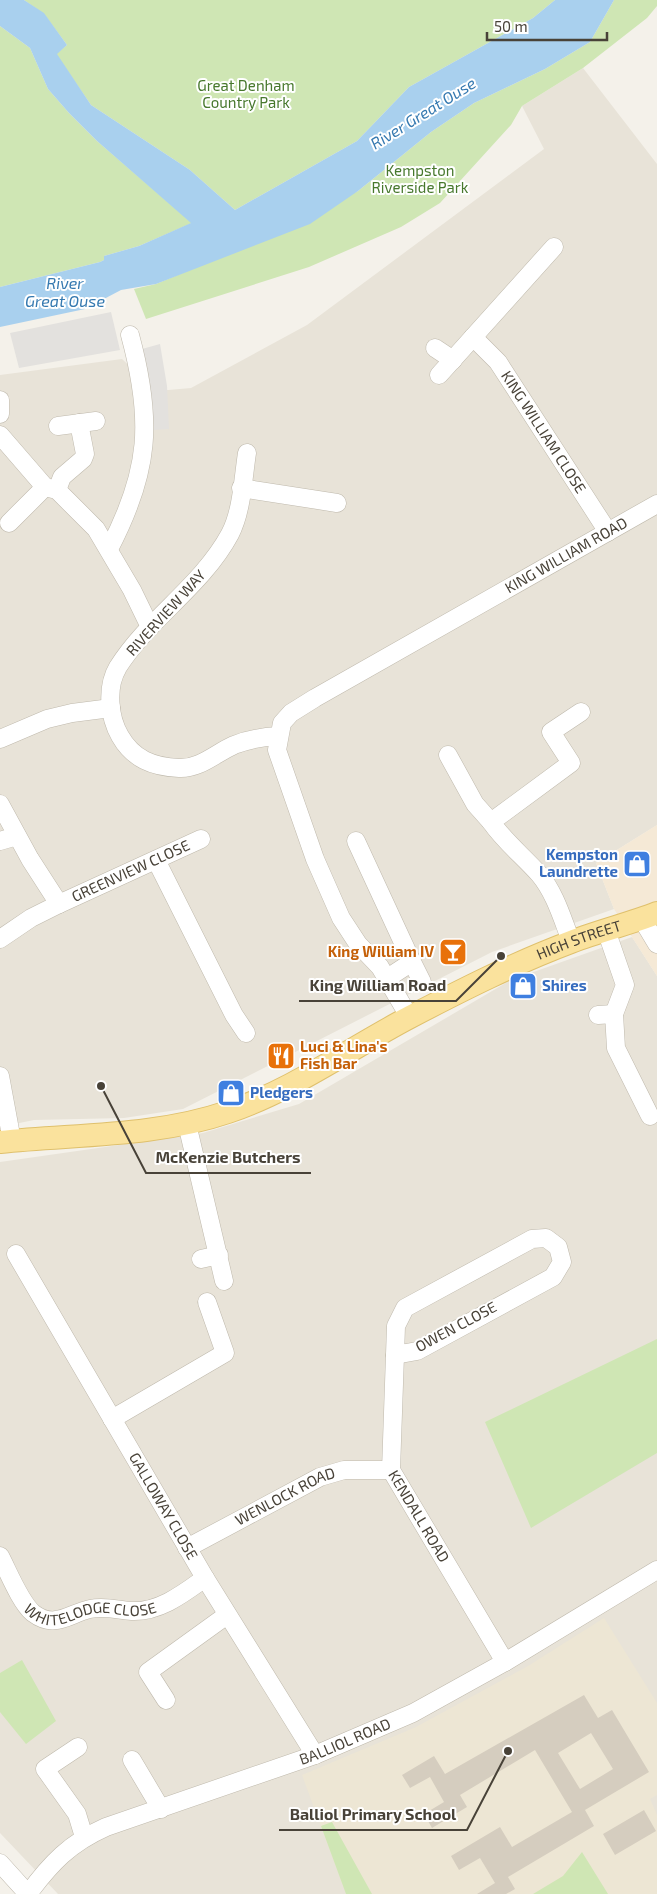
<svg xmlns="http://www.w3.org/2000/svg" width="657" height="1894" viewBox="0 0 657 1894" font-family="'Exo 2',sans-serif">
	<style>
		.residential { fill: #e8e3d8 }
		.commercial { fill: #f5e9d6 }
		.education { fill: #ede6d4 }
		.green { fill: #cfe6b4 }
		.parking { fill: #e3e1de }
		.water { fill: #a9d0ee }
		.building { fill: #d5cdbf; fill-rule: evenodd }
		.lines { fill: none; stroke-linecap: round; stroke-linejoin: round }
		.minor-casing { stroke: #bfb9ac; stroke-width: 19 }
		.major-casing { stroke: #dfc06c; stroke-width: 24 }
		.minor { stroke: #fff; stroke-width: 18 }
		.major { stroke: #fae29d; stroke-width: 22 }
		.labels { text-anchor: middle; stroke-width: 4; stroke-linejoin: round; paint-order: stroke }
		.park-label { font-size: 15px; fill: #47782d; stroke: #fff }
		.street-label { font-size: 15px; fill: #484238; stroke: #fff }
		.shop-label { font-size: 15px; font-weight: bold; fill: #366cbe; stroke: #fff; text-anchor: start }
		.food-label { font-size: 15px; font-weight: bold; fill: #c56008; stroke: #fff; text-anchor: end }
		.water-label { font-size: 16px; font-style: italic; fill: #3579b0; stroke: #fff }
		.leader { fill: none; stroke: #484238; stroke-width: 2 }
		.callout-dot { fill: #484238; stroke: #fff; stroke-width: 2 }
		.callout-label { font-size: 16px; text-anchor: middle; font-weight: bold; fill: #484238; stroke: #fff; stroke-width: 4; stroke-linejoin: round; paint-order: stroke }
	</style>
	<rect width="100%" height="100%" fill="#f4f1ea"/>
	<path class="residential" d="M583 68 657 164V825L596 863 614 909 492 952 183 1109 124 1118 34 1120 0 1127V375L122 359 157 391 191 388 307 325 544 149 522 106Z
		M632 937 657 976V1894H58L0 1833V1162L203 1133 299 1104 511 980Z"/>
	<path class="commercial" d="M657 825V976L614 909 596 863Z"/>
	<path class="education" d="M604 1618 657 1703V1795L650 1799 657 1815V1894H346L302 1775 416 1727 528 1666Z"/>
	<path class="green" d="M24 0H555L533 18 409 87 357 141 235 210 190 170 91 105 56 54 67 45 44 14Z
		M614 0H657V6L647 18 583 68 522 106 511 125 440 203 401 227 309 267 146 319 134 289 156 284 197 267 358 191 431 132 474 103 545 69 590 42Z
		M0 26 30 48 48 89 69 113 97 141 192 223 139 246 104 256V260L100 262 0 287Z
		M657 1339V1453L531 1528 485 1422Z
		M22 1660 56 1721 26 1744 0 1712V1673Z
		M332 1822 372 1894H346L321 1826Z
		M582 1852 608 1894H533L563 1876Z"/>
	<path class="parking" d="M111 312 120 350 19 368 10 333Z
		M160 344 167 386 169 429 153 430 147 368 142 349Z"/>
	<path class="water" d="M0 0H24L44 13 67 45 57 54 91 105 190 170 235 210 357 141 409 87 533 18 555 0H614L590 42 545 69 474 103 431 132 358 191 310 224 156 284 121 290 85 309 0 327V287L100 262 104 260V256L139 246 191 223 97 141 69 113 48 89 30 48 0 26Z"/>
	<path class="building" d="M584 1695 598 1718 612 1710 649 1772 585 1810 594 1826 508 1877 515 1889 506 1894H477L495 1883 480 1858 459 1870 451 1856 500 1827 512 1847 572 1812 535 1750 460 1795 467 1807 432 1828 424 1814 444 1802 430 1777 410 1788 402 1775 434 1756 445 1774ZM591 1733 613 1769 580 1789 558 1753Z
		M644 1810 656 1831 615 1855 603 1834Z"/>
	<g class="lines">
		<defs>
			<g id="minor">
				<path id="s1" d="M473 337 498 362 608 532"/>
				<path d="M435 348 453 360"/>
				<path d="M439 375 554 247"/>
				<path d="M0 400V414"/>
				<path d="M58 426 96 421"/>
				<path d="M0 435 45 487 57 490 96 529 132 590 150 627"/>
				<path d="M247 453C243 479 242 511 230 534 202 586 149 618 118 667 106 687 109 717 120 736 133 759 153 767 179 768 200 769 216 753 234 745 249 739 262 737 278 736"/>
				<path d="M241 488 337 503"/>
				<path d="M57 490 62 477 83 459 85 454 79 423"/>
				<path d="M9 523 45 487"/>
				<path d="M109 549C150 471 153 420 130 335"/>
				<path d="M0 739 47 719 72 713 111 708"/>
				<path d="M448 755 475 804 491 822"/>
				<path d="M0 804 30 859 59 904 31 918 0 939"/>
				<path d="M0 841 17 836"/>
				<path d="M356 841 412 962 386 979"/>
				<path d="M156 860 234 1015 246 1033"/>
				<path id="s2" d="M59 904 201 839"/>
				<path d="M642 919 657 944"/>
				<path d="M606 930 625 985 614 1014 616 1048 650 1116"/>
				<path d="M571 941C562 918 555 893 539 874 523 856 505 842 491 822L571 763 551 732 581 712"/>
				<path d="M412 962 422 982"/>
				<path d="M598 1015 614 1014"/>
				<path id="s3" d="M410 1018 380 967 358 944 341 918 315 859 277 750 282 723 291 713 315 698 657 504"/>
				<path d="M0 1076 12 1141"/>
				<path d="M187 1124 224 1281"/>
				<path d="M546 1238 558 1247 562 1262 553 1277 417 1351 395 1355 396 1326 405 1308 532 1239Z"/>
				<path id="s4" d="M16 1254 205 1578 315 1755"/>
				<path d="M201 1259 219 1255"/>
				<path id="s5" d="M395 1355 391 1470 505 1662"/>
				<path d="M112 1419 225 1353 207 1302"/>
				<path id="s6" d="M187 1548 320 1477 344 1470H391"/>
				<path id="s7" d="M0 1556C8 1571 20 1602 33 1613 55 1630 70 1613 90 1609 105 1606 118 1610 132 1611 160 1612 184 1593 205 1578"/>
				<path d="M166 1700 148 1672 227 1615"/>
				<path d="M78 1747 45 1769 77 1814 84 1837"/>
				<path d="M132 1760 161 1809"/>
				<path d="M0 1863 28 1894"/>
				<path id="s8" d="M28 1894C51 1863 70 1843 106 1827L315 1755 413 1713 505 1662 657 1570"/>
			</g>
			<g id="major">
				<path id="s9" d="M0 1142C76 1134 155 1137 228 1112 293 1090 349 1049 410 1017 462 990 515 963 571 942 599 931 629 924 657 913"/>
			</g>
		</defs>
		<use href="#minor" class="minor-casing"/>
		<use href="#major" class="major-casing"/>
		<use href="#minor" class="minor"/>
		<use href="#major" class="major"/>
	</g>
	<defs>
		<symbol id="shop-square" viewBox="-11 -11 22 22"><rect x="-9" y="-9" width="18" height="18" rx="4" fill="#3f7fe0" stroke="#fff"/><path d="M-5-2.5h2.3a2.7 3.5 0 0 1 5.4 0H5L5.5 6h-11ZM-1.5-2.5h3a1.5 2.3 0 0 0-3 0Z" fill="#fff"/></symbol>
		<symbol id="bar-square" viewBox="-11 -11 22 22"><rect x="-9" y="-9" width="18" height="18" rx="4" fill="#e8710a" stroke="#fff"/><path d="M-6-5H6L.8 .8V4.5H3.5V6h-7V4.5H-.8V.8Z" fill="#fff"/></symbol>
		<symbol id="restaurant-square" viewBox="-11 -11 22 22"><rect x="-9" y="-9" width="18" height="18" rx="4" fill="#e8710a" stroke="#fff"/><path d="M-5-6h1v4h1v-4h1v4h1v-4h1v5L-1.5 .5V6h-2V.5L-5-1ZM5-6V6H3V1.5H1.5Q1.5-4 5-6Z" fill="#fff"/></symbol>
	</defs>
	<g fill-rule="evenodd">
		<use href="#shop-square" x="621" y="848" width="32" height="32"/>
		<use href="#bar-square" x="437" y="936" width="32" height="32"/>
		<use href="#shop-square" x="507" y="970" width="32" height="32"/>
		<use href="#restaurant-square" x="265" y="1040" width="32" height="32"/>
		<use href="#shop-square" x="215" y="1077" width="32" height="32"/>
	</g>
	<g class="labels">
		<g class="park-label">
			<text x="246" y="91">Great Denham<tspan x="246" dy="17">Country Park</tspan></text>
			<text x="420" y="176">Kempston<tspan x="420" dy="17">Riverside Park</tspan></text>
		</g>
		<g class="street-label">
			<text dy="5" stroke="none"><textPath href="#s1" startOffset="119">KING WILLIAM CLOSE</textPath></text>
			<text dy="5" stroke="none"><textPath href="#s3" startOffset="660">KING WILLIAM ROAD</textPath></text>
			<text transform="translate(166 613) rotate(-48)" y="5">RIVERVIEW WAY</text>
			<text dy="5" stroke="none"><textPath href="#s2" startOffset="79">GREENVIEW CLOSE</textPath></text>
			<text dy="5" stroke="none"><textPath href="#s9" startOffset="622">HIGH STREET</textPath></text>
			<text transform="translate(456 1327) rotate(-28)" y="5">OWEN CLOSE</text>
			<text dy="5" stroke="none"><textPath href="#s6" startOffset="111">WENLOCK ROAD</textPath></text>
			<text dy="5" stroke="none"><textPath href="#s4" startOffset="292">GALLOWAY CLOSE</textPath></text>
			<text dy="5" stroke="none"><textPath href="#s5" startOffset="169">KENDALL ROAD</textPath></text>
			<text dy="5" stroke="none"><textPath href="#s7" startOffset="125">WHITELODGE CLOSE</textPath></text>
			<text dy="5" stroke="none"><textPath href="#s8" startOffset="358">BALLIOL ROAD</textPath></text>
		</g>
		<g class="shop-label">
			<text x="618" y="860" text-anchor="end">Kempston<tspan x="618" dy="17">Laundrette</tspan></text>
			<text x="542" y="991">Shires</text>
			<text x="250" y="1098">Pledgers</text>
		</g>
		<g class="food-label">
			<text x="434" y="957">King William IV</text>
			<text x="300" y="1052" text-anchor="start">Luci &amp; Lina's<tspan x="300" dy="17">Fish Bar</tspan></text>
		</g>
		<g class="water-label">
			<text transform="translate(423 113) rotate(-32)" y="6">River Great Ouse</text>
			<text x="65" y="289">River<tspan x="65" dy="18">Great Ouse</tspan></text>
		</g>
	</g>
	<path class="leader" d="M501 956L456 1001H299M101 1086L146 1173H311M508 1751L467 1830H279"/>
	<g class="callout-dot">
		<circle cx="501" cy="956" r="5"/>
		<circle cx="101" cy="1086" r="5"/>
		<circle cx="508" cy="1751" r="5"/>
	</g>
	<g class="callout-label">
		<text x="378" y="991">King William Road</text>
		<text x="228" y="1163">McKenzie Butchers</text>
		<text x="373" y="1820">Balliol Primary School</text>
	</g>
	<path d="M487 32v8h120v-8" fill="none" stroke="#484238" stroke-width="2.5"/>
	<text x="494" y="32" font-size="15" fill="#484238" stroke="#ffffff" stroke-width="4" paint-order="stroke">50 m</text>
</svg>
